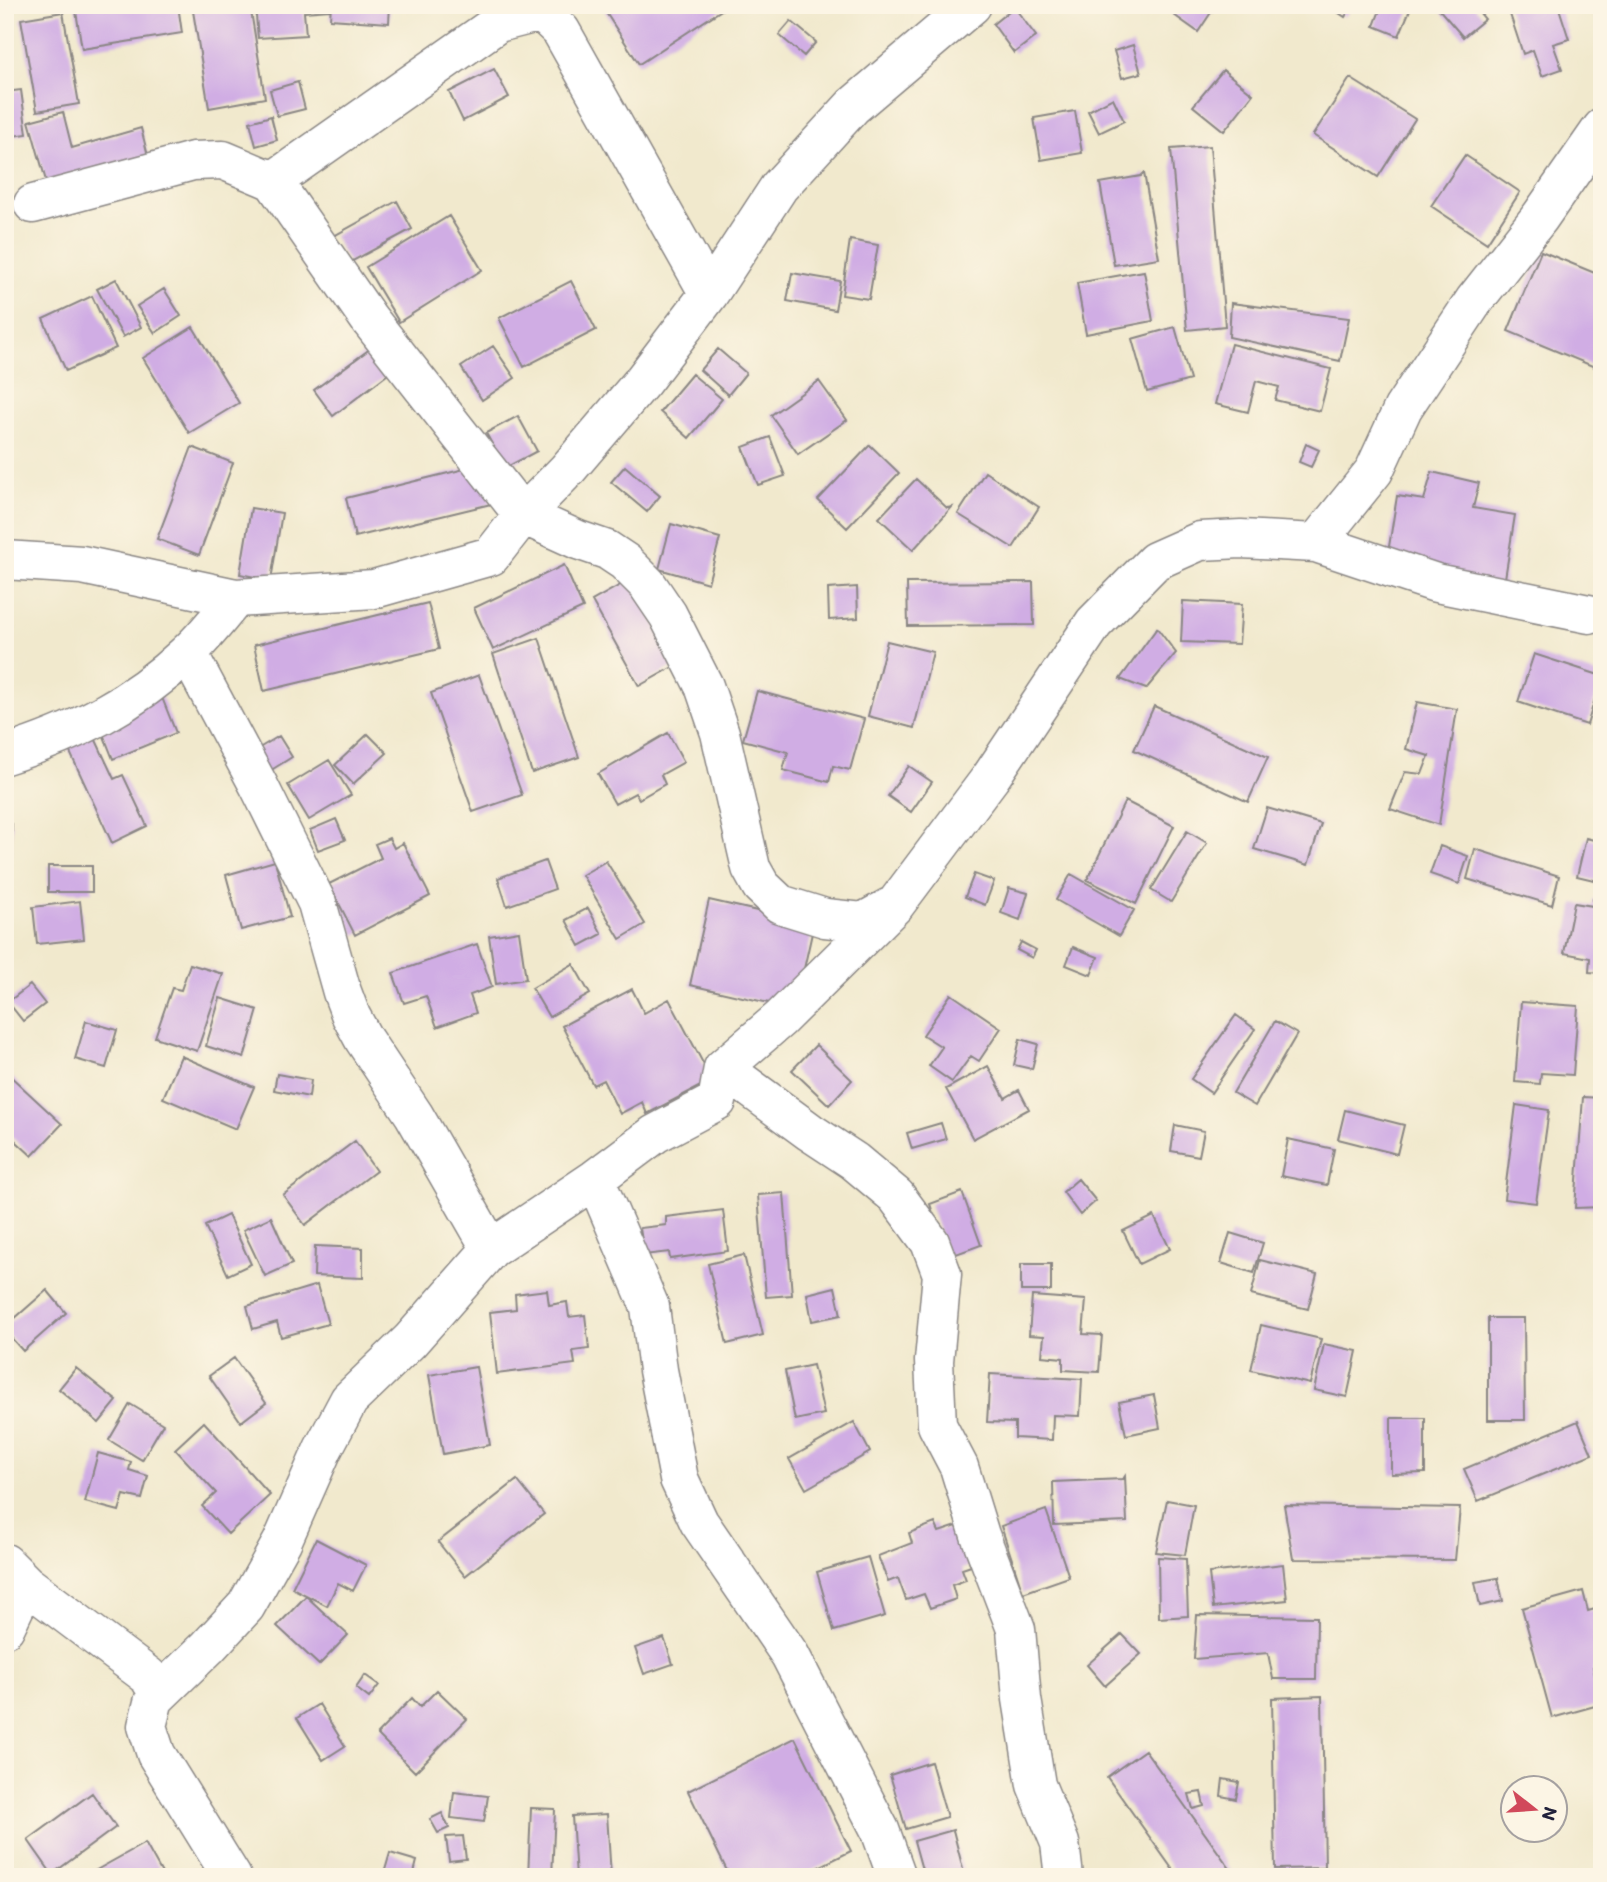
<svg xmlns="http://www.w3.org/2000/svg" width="1607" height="1882" viewBox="0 0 1607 1882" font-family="Itim,sans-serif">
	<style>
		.building { fill: #d0ade4 }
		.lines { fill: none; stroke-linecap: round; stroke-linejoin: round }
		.minor-casing { stroke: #8a8684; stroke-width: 41 }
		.minor { stroke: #fff; stroke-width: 38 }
	</style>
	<rect width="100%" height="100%" fill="#fcf5e5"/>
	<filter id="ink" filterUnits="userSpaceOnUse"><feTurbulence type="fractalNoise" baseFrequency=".0143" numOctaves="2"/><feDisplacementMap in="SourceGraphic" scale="14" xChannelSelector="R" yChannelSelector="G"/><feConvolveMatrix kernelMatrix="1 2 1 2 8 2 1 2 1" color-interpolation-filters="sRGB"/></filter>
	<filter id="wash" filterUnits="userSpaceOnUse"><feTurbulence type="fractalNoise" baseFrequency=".00686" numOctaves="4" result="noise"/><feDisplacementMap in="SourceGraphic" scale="28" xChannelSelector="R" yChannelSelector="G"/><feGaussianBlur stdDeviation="1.57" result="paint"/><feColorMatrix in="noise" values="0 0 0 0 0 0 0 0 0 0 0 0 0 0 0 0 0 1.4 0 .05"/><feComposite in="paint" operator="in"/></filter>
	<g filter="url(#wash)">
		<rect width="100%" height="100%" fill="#f1e9cd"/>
		<g id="blocks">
			<path class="building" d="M75 5H178L182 33 82 49Z
				M192 5H250L265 98 209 108Z
				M255 5H328L329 10 304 12 306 35 258 38Z
				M331 5H390L389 23 330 19Z
				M601 5H729L639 64Z
				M1160 5H1216L1198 32Z
				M1327 5H1352L1345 17Z
				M1382 5H1412L1399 36 1374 26Z
				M1441 5H1473L1485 19 1463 37 1438 8Z
				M1507 5H1558L1569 39 1553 44 1562 69 1542 76 1533 50 1523 54Z
				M1014 7 1036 36 1014 53 993 24Z
				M63 12 79 104 37 111 21 19Z
				M791 21 816 42 804 56 779 35Z
				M1133 45 1141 73 1122 78 1114 51Z
				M494 69 509 97 463 121 449 92Z
				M1223 70 1253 94 1224 131 1193 106Z
				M1350 78 1415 119 1378 177 1313 135Z
				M298 82 305 109 277 116 270 90Z
				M21 90 27 134 5 137V92Z
				M1113 98 1124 121 1099 133 1088 111Z
				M1075 111 1082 153 1041 160 1034 118Z
				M63 112 72 148 141 128 149 160 48 188 29 121Z
				M271 116 277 140 256 146 250 122Z
				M1210 146 1225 326 1187 330 1171 149Z
				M1465 155 1520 192 1487 243 1431 206Z
				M1144 173 1159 258 1114 265 1100 183 1141 176Z
				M397 201 412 229 349 263 334 236Z
				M449 216 482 270 399 322 366 267Z
				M850 240 878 245 869 299 842 295Z
				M1541 251 1602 276V370L1508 331Z
				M1144 271 1153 321 1086 334 1077 283Z
				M792 273 840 281 835 310 787 301Z
				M116 279 141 327 123 337 97 289Z
				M571 281 596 330 524 367 499 318Z
				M164 289 181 316 155 333 137 306Z
				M92 296 116 348 66 371 43 319Z
				M1231 303 1349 318 1340 361 1229 337Z
				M193 327 239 403 189 433 143 358Z
				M1175 327 1190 380 1147 392 1132 339Z
				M1231 344 1331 369 1320 411 1275 400 1279 387 1256 381 1248 412 1215 404Z
				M374 346 392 371 333 416 314 390Z
				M493 346 515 378 482 400 461 367Z
				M718 349 746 373 728 395 700 370Z
				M692 374 722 399 689 438 660 412Z
				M819 381 847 420 798 454 771 415Z
				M518 416 537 451 505 468 486 433Z
				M770 437 785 476 758 485 743 447Z
				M1306 444 1319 450 1311 467 1299 462Z
				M870 445 899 473 847 528 818 500Z
				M192 447 233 463 199 555 157 539Z
				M481 465 491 504 355 537 346 498Z
				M625 466 660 496 647 512 611 482Z
				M985 472 1039 507 1013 548 958 514Z
				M1432 472 1479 483 1473 508 1515 515 1503 591 1385 572 1397 496 1424 500Z
				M916 479 947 508 952 507 913 550 879 518Z
				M251 508 282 513 271 580 240 574Z
				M671 524 720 538 708 583 659 569Z
				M564 565 583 608 493 650 474 608Z
				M631 579 678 664 639 686 592 601Z
				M1033 582 1034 625 908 626 907 583Z
				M857 587 858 618 829 620 828 589Z
				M1183 601 1242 604 1239 644 1181 642Z
				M428 603 439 649 264 691 254 645Z
				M1157 628 1176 653 1146 689 1120 679Z
				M539 638 579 757 532 773 493 654Z
				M887 641 933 652 914 728 868 716Z
				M1534 654 1602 676 1587 725 1518 702Z
				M479 675 522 795 473 812 431 693Z
				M757 691 864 719 850 770 833 766 829 782 783 770 788 752 743 740Z
				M161 695 176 733 113 759 98 721Z
				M1417 702 1457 709 1439 825 1390 809 1405 772 1422 774 1429 756 1406 749Z
				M1154 706 1268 757 1248 802 1134 750Z
				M89 725 114 779 123 775 147 826 112 843 63 737Z
				M668 733 684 762 661 775 665 784 639 799 635 793 615 804 598 774Z
				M368 734 387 753 353 784 335 765Z
				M279 736 292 757 265 774 251 753Z
				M329 760 351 795 309 820 288 785Z
				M909 766 932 782 911 812 888 796Z
				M1125 801 1174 826 1136 904 1087 880Z
				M1267 808 1321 824 1308 865 1254 849Z
				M336 819 345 840 318 850 310 830Z
				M5 824H12L11 854 5 853Z
				M1187 831 1207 843 1171 902 1151 890Z
				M389 838 394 848 403 843 430 896 355 935 329 884 381 858 375 844Z
				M1586 838 1602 842V882L1577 876Z
				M1440 846 1468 856 1459 884 1430 874Z
				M1475 849 1559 876 1552 905 1467 879Z
				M275 861 290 917 241 930 226 875Z
				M545 861 555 889 507 906 498 878Z
				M606 861 645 924 620 939 582 875Z
				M48 866H92V892H48Z
				M974 874 994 881 985 905 965 897Z
				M1071 874 1134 910 1119 936 1056 900Z
				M1009 888 1028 893 1020 920 1001 913Z
				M1599 890H1602V973L1589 972 1590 958 1564 953 1574 903 1593 906V899H1598Z
				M709 900 814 924 795 1009 690 985Z
				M80 901 84 939 37 944 33 907Z
				M588 908 602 934 580 946 566 920Z
				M519 931 526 979 496 984 489 936Z
				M1021 942 1036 950 1032 958 1017 950Z
				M477 944 492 987 470 995 476 1013 437 1027 426 996 404 1003 393 973Z
				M1073 947 1098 957 1091 975 1066 965Z
				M190 964 223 974 197 1051 155 1037 172 988 181 990Z
				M573 964 590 994 549 1017 532 988Z
				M30 985 45 1004 23 1021 8 1002Z
				M632 989 644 1013 669 999 712 1080 647 1114 642 1102 620 1114 603 1080 593 1085 562 1026Z
				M951 994 1001 1028 979 1061 971 1056 952 1082 929 1066 942 1047 923 1035Z
				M220 998 258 1010 244 1058 206 1046Z
				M1521 1002 1578 1006 1573 1075 1541 1073 1540 1084 1515 1082Z
				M1236 1015 1255 1029 1211 1093 1191 1079Z
				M86 1021 117 1030 106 1068 75 1059Z
				M1275 1021 1297 1034 1255 1106 1233 1093Z
				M1020 1039 1038 1044 1032 1069 1014 1065Z
				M816 1045 852 1080 829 1105 792 1070Z
				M181 1056 254 1087 236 1129 163 1098Z
				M988 1066 1005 1098 1019 1090 1029 1109 973 1139 946 1089Z
				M7 1073 62 1124 32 1156 5 1131Z
				M277 1074 311 1080 309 1097 274 1090Z
				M1583 1097 1602 1098V1207L1575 1208Z
				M1516 1105 1549 1110 1536 1203 1504 1199Z
				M1345 1110 1404 1125 1397 1154 1338 1139Z
				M941 1123 946 1139 912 1149 907 1133Z
				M1175 1125 1204 1131 1199 1156 1171 1151Z
				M1288 1139 1334 1149 1327 1185 1281 1176Z
				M355 1141 376 1171 305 1225 283 1195Z
				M1078 1179 1096 1201 1080 1215 1063 1192Z
				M962 1192 981 1245 948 1257 930 1204Z
				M784 1193 792 1295 766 1297 758 1195Z
				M723 1210 728 1251 670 1259 669 1252 644 1255 640 1228 666 1225V1217Z
				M228 1215 251 1264 228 1275 205 1226Z
				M1154 1216 1170 1249 1139 1264 1123 1231Z
				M271 1217 292 1264 265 1276 243 1230Z
				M1230 1233 1263 1243 1254 1273 1221 1263Z
				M315 1246 363 1248V1278L314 1276Z
				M744 1255 763 1335 727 1344 708 1264Z
				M1260 1260 1317 1274 1308 1309 1251 1295Z
				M1021 1264H1051V1291H1021Z
				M317 1285 328 1324 281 1337 277 1322 253 1329 247 1306Z
				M835 1287 841 1315 812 1321 807 1294Z
				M47 1290 66 1313 23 1351 5 1331V1327Z
				M547 1290 549 1305 567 1302 569 1317 585 1315 589 1349 573 1351 575 1364 497 1374 490 1312 516 1309 515 1294Z
				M1032 1296 1086 1300 1083 1334 1102 1335 1099 1372 1063 1370V1358L1042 1356 1044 1336 1029 1335Z
				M1488 1318H1524L1525 1420H1488Z
				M1261 1325 1321 1339 1310 1384 1251 1370Z
				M1324 1344 1357 1351 1347 1397 1314 1390Z
				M234 1358 266 1403 241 1422 209 1376Z
				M813 1365 824 1414 795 1420 785 1371Z
				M476 1367 490 1445 443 1454 429 1375Z
				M76 1368 117 1401 99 1423 59 1389Z
				M990 1374 1082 1379 1080 1416 1053 1415 1052 1440 1015 1438V1423L987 1422Z
				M1154 1395 1160 1428 1126 1435 1119 1402Z
				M130 1404 163 1424 142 1460 109 1440Z
				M1391 1418H1425V1473L1391 1474Z
				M1578 1421 1592 1454 1478 1501 1464 1469Z
				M204 1422 270 1495 228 1534 202 1506 216 1493 175 1449Z
				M854 1422 870 1452 806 1489 789 1459Z
				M98 1453 131 1462 129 1470 148 1476 142 1499 124 1495 119 1511 85 1502Z
				M1125 1476 1127 1522 1054 1525 1053 1482 1123 1479Z
				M517 1480 544 1514 465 1576 438 1542Z
				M1167 1500 1194 1505 1185 1555 1156 1552Z
				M1284 1505 1460 1508 1455 1560 1293 1559Z
				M1046 1510 1069 1577 1023 1593 1001 1526Z
				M935 1523 939 1532 957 1526 971 1566 962 1569 966 1580 952 1585 956 1599 930 1608 924 1594 906 1600 898 1578 888 1582 878 1556 912 1543 909 1533Z
				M316 1539 366 1565 353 1591 338 1583 327 1606 292 1588Z
				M868 1557 885 1616 834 1631 817 1572Z
				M1158 1557 1186 1559 1188 1616 1159 1618Z
				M1283 1564 1287 1600 1213 1608 1209 1573Z
				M1498 1578 1503 1601 1480 1606 1475 1582Z
				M1583 1591 1588 1611 1602 1607V1665L1593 1667 1602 1704 1552 1718 1522 1608Z
				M306 1596 348 1635 319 1665 277 1626Z
				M1197 1615 1317 1617 1316 1679H1273L1268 1653 1194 1659Z
				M1122 1634 1141 1654 1105 1686 1087 1665Z
				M664 1638 673 1664 644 1674 635 1648Z
				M365 1675 379 1685 369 1698 356 1688Z
				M437 1690 467 1719 415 1772 377 1734 412 1698 420 1707Z
				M1322 1696 1325 1868 1275 1869 1272 1698Z
				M319 1704 345 1746 323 1760 297 1718Z
				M795 1738 851 1851 799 1877H730L688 1791Z
				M1145 1750 1236 1877H1178L1107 1777Z
				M931 1762 947 1817 906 1829 890 1775Z
				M1223 1779 1239 1782 1236 1799 1221 1796Z
				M454 1792 488 1796 484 1822 451 1818Z
				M1201 1792 1204 1806 1193 1809 1189 1794Z
				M92 1793 116 1827 52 1874 28 1840Z
				M531 1808 555 1809 552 1877H528Z
				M442 1813 449 1828 438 1833 430 1819Z
				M607 1814 611 1877H576L572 1816Z
				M953 1830 965 1877H924L914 1841Z
				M463 1836 466 1859 449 1861 446 1837Z
				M145 1843 164 1877H84Z
				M390 1853 417 1861 413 1877H383Z"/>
		</g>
	</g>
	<g filter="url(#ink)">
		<use href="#blocks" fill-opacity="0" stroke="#8a8684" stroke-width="2"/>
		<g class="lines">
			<defs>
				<path id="minor" d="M273 181 498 23 541 12 561 31 709 294
					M33 204 193 161 223 160 273 181 369 319 523 515 578 540 607 550 625 562 647 584 668 615 704 686 720 733 751 868 761 886 780 904 825 918 863 922 890 907
					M1316 543 1374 471 1403 408 1474 301 1540 217 1602 128
					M5 560 82 565 236 598 374 589 491 556 523 515 567 470 642 382 709 294 779 187 853 106 972 5
					M188 653 259 786 317 903 342 992 351 1016 364 1040 414 1115 491 1249
					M5 755C75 733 133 704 186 654 205 637 220 616 236 598
					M723 1068 810 1132 854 1161 896 1196 930 1242 942 1274 934 1361 937 1425 959 1467 980 1535 1016 1629 1022 1699 1036 1785 1060 1843 1064 1877
					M595 1179 650 1307 658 1370 679 1479 699 1522 790 1655 880 1830 897 1877
					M5 1563 26 1584 148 1676 159 1694
					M5 1628 26 1584
					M232 1877 156 1754 147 1726 154 1699 208 1647 246 1606 282 1542 323 1449 349 1400 410 1341 491 1249 595 1179 655 1134 717 1101 723 1068 780 1019 895 905 991 777 1094 623 1155 561 1200 541 1241 539 1316 543 1436 583 1589 614"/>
			</defs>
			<use href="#minor" class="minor-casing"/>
			<use href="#minor" class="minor"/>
		</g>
	</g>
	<rect width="1607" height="1882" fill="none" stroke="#fcf5e5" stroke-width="28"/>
	<g transform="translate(1534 1809) rotate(107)"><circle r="33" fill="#fcf5e5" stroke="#a5a1a1" stroke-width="2"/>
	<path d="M0-5L12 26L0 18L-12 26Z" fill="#d1495b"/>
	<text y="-10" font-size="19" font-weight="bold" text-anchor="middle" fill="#22223b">N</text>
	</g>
</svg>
